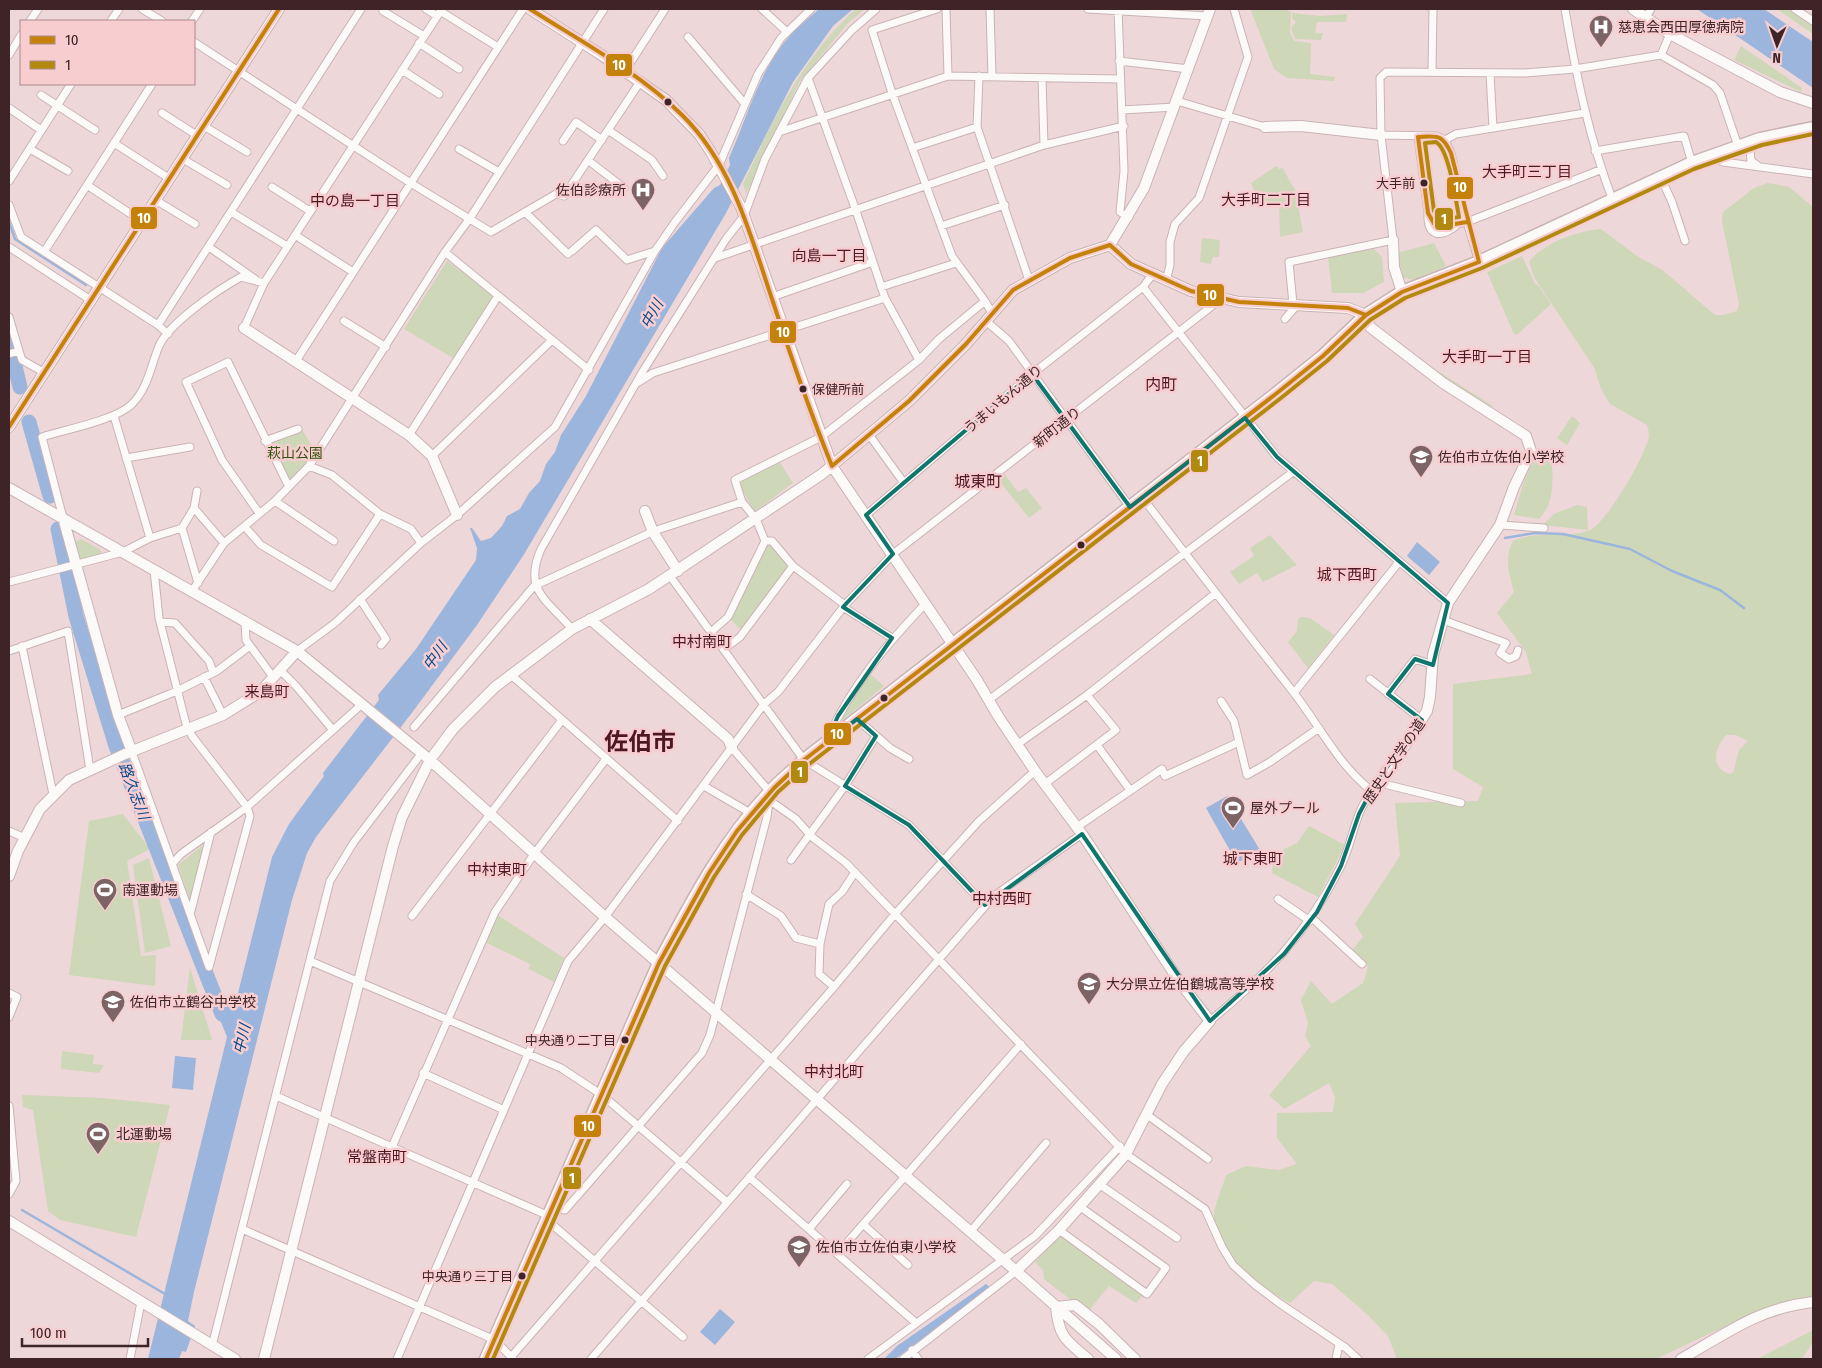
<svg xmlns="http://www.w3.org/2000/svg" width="1822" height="1368" viewBox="0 0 1822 1368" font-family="'Fira Sans Condensed','Noto Sans JP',sans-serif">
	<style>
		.green { fill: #ced7b7; fill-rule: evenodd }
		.water { fill: #9cb5dc }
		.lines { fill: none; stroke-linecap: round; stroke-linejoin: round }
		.stream { stroke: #9cb5dc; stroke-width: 2.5 }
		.river { stroke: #9cb5dc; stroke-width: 15 }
		.street-casing { stroke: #cab3b5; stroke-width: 9 }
		.secondary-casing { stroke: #cab3b5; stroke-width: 12 }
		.highway-casing { stroke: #cab3b5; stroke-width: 15 }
		.street { stroke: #fcf9f9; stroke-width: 7 }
		.secondary { stroke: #fcf9f9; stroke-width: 10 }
		.highway { stroke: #fcf9f9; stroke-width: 12 }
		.bus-1-casing { stroke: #f8cdd0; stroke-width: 8 }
		.bus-2-casing { stroke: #f8cdd0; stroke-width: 8 }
		.bus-1 { stroke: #c5820b; stroke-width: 4 }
		.bus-2 { stroke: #b2890f; stroke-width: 4 }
		.marked { fill: none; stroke: #0f766e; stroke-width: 4; stroke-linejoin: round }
		.bus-dot { fill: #3e2426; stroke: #f8cdd0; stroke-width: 2 }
		.labels { text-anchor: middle; stroke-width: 5; stroke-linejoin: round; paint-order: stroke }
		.bus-label { font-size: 13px; fill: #3e2426; stroke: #f8cdd0; text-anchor: end }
		.poi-label { font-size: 14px; fill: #3e2426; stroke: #f8cdd0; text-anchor: start }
		.street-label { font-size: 14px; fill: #3e2426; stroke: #f8cdd0 }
		.park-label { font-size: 14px; fill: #325413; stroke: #f8cdd0 }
		.neighbourhood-label { font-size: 15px; fill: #4e1821; stroke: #f8cdd0 }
		.water-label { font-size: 15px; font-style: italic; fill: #064c8d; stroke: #f8cdd0 }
		.quarter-label { font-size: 16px; fill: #4e1821; stroke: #f8cdd0 }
		.town-label { font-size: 24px; font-weight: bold; fill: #4e1821; stroke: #f8cdd0 }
		.line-badge { stroke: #f8cdd0; stroke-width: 2 }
		.badge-label { font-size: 14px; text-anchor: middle; font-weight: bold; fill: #fff }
	</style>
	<rect width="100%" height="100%" fill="#eed7d8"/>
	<path class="green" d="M856 9H865L848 23 799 83 746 194 743 184C773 120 803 56 856 9Z
		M1252 9H1285L1291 12 1290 33 1294 41 1311 43 1310 74 1335 77 1334 81 1287 78 1274 69 1251 11Z
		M1777 9H1791L1813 24V34Z
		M1292 13 1321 16 1347 14 1346 22H1317L1315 33H1323L1321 40 1295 39 1291 28 1296 22 1292 18Z
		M1741 46 1802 88 1801 92 1734 60Z
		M1276 166 1279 169 1283 168 1291 184 1295 189 1303 232 1280 237 1279 202H1259L1251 183Z
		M1768 183 1789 187 1813 207V1296L1736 1321 1656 1359H1397L1388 1336 1369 1316 1332 1284 1314 1281 1290 1303C1263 1290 1212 1249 1214 1216 1214 1205 1223 1187 1226 1175L1246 1166 1279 1170 1297 1164 1277 1138V1113L1333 1112 1335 1097 1329 1083 1284 1109 1269 1095 1311 1046 1305 1036 1308 1023 1301 1000 1311 981 1332 1004 1363 983 1368 967 1352 950 1363 937 1355 924 1400 856 1395 803 1478 801 1483 787 1453 769V684L1532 674 1526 652 1497 613 1514 592C1509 573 1504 558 1513 541 1537 530 1563 539 1588 531 1606 525 1646 455 1649 436 1649 433 1648 428 1647 425L1610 404 1601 389 1595 369 1534 277 1529 262C1543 243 1577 231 1601 229L1637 256 1661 269 1715 315H1723L1737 311 1739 304 1722 221 1723 212 1754 188ZM1726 735H1736L1748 741 1739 750 1733 773 1730 774C1709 768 1715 748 1726 735Z
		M1202 238 1220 240 1219 257H1213L1211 264 1200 262Z
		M1434 243 1446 266 1413 280 1403 277 1397 253Z
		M1374 249 1382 257 1384 282 1363 293H1332L1328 256Z
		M1522 256 1535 284 1538 285 1551 304 1517 335 1514 334 1487 272Z
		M447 261 495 296 455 359 404 329Z
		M1422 361 1493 406 1491 409 1420 364Z
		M1572 416 1580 423 1567 445 1557 438Z
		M302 429 316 453 308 465 289 481 269 443Z
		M1540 454 1551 459C1554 480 1554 504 1539 519L1514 515 1524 481 1536 455Z
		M779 461 793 483 754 512 738 481Z
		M1003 472 1018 492 1026 488 1042 508 1029 518 996 477Z
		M1577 505 1587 507 1588 530 1543 525 1554 514Z
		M1270 535 1297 565 1263 582 1257 573 1239 584 1230 572 1254 556 1250 548Z
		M81 539 101 550V554L80 560 75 542Z
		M766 543H771L791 566 742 631 730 619Z
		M1301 617 1310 618 1334 635 1308 668 1288 642 1297 631 1298 619Z
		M869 673 884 686 843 720 840 717Z
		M123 814 150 849 127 861 141 956 156 955 155 986 69 975 89 821Z
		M1309 826 1345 845 1318 897 1272 873 1274 854 1297 843Z
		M204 844 193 898 190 900 178 865Z
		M149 858 171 946 145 953 133 865Z
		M496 914 564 958 554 982 529 969 530 964 483 941Z
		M190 967 212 1040H181Z
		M62 1051 94 1055 93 1064 104 1065 99 1073 61 1069Z
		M22 1095 103 1098 170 1105 136 1237 60 1220 48 1211 33 1110 23 1107Z
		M1060 1235 1142 1296 1136 1303 1109 1286 1090 1309 1078 1301 1071 1300 1044 1279 1043 1270 1035 1262Z
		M1813 1330V1342L1802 1359H1757Z"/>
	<path class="water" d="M819 9H853L833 26 793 82 726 213 523 556 477 625 411 714 316 837 307 853 292 900 194 1292 188 1321 195 1326 186 1352 182 1351 179 1359H148L227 1037 211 997 216 994 237 997 272 857 289 824 324 776 323 773 379 700 378 695 416 649 476 560 477 548 470 528H472L481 541 491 538 502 526 507 516 520 509 529 493 540 481 546 464 555 452 561 435 586 396 662 248 714 188 720 185 730 165 729 158C747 118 759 71 788 38 797 27 809 18 819 9Z
		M1697 9H1764L1813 42V88Z
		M1417 542 1440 562 1429 575 1407 556Z
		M1227 796 1260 850 1237 863 1206 808Z
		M175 1056 196 1058 193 1090 172 1088Z
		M986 1284 991 1288 895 1359H884L897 1346Z
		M720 1309 735 1322 715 1345 700 1332Z"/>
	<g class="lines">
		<path class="stream" d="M9 222 15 239 86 285
			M1505 538 1535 533 1563 534 1630 549 1672 571 1720 590 1744 608
			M22 1210 165 1294"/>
		<path class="river" d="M9 341 20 387
			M29 422 50 496
			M58 529 76 616 116 746 222 1014"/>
		<defs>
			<path id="street" d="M142 9 162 21
				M426 9 437 16
				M762 9 787 32
				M937 9 872 30 892 93 952 256 985 301 992 313
				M946 9 948 76
				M990 9 992 77
				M1088 9 1207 16
				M1118 9 1124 171 1120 212 1129 217
				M1565 9C1576 75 1589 138 1613 201
				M1795 9 1813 21
				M383 11 424 36
				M440 11 498 47
				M1646 17 1651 9
				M30 21 38 9
				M111 21 119 9
				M192 21 200 9
				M688 37 745 104
				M194 42 409 182 491 232 556 194 564 196 640 82
				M419 43 459 69
				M9 55 21 35
				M1661 55 1713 85 1720 93 1738 146
				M1119 61 1189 69
				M402 70 439 94
				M625 71 665 9
				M1432 71 1433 9
				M1490 73 1493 128
				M979 76 977 127 1029 280
				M808 78 855 208 885 298 919 360
				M1042 78 1044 145
				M41 95 95 130
				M1177 101 1265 127
				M9 108 41 130
				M1122 110 1175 107
				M162 113 198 136
				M204 126 247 152
				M608 130 652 160 663 176
				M779 132 948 76 1120 79
				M1381 135 1437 136 1445 140 1451 153 1467 222 1479 262
				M1418 137 1428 213 1436 227 1467 222 1600 170
				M1445 140 1456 134 1585 113
				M563 141 576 122 602 140
				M1756 142 1753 144 1750 150 1751 161 1757 165
				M114 143 170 179
				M912 148 977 127
				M30 149 68 171
				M459 149 499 172
				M1595 151 1684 136 1692 163
				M1712 157 1723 162 1813 174
				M183 159 227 185
				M589 161 624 188
				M1661 178 1672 202 1685 241
				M9 181 71 84
				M87 185 143 222
				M272 187 310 211
				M157 201 195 224
				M9 205 21 237 158 325 168 334
				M231 212 287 246
				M525 212 568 254
				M1428 214C1427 238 1442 238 1458 224
				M941 226 1005 205
				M295 235 353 272
				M9 247 92 301
				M209 247 255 279
				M572 251 596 230 627 260 655 251
				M44 252 152 84
				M445 252 589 370
				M715 258 1044 145 1124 126
				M1166 281 1170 265V242L1175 224 1199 198 1248 57 1234 9
				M881 287 956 263
				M1143 287 1277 457 1448 603
				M772 297 873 262
				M1293 304 1289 262 1393 240 1381 135 1380 78 1386 72 1525 73 1575 69 1661 55 1670 34
				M9 317 19 351
				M1285 319 1297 305
				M344 321 386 347
				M986 321 1009 341 1130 507
				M158 325 361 9
				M244 328 264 283 442 9
				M9 354 19 351 22 360 45 373
				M296 361 523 9
				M637 383 653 373 885 298
				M409 435 498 296
				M870 436 904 483
				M265 441 298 429
				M432 456 552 340
				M126 458 190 447
				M309 466 332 475 380 514 411 529 421 543
				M197 491 194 508 182 528 198 583
				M1142 497C1192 563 1243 628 1294 693 1319 725 1339 766 1372 791 1367 798 1362 806 1359 814 1352 832 1349 851 1340 868 1306 935 1267 974 1210 1021
				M275 501 334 541
				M742 502 735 480 821 437 919 360 939 339 985 301
				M194 508 224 543
				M259 513 222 460 186 382 228 362 288 485
				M866 515 1032 374 1143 287 1152 275
				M63 518 42 437C64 430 115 420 131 405 148 389 151 365 159 346 169 323 219 289 241 277L264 283
				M1500 525 1544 528
				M245 527 261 545 332 587 380 514
				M150 538 182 528
				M670 576 804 760 909 825 985 905
				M9 582 123 552 150 538 114 416
				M192 591 224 543 275 501 309 466 445 252 470 218 604 9
				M360 599 386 639 381 645
				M843 607 892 638
				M1443 620 1506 643 1500 653 1509 659 1516 656 1518 650
				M245 621 246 640 273 677
				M160 622 175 623 209 661 213 672
				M572 629C546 599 523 590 541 549L643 371 726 239 744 216 765 159 808 78 852 30 876 9
				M711 632 728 617 765 541
				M22 646 53 794
				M724 649 740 637 793 566
				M9 651 68 631 90 770
				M297 651 335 623 421 543 457 515 555 427 655 251 675 222 719 165 758 74 781 38 811 9
				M280 670 296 686 333 730
				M510 674 678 821
				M204 677 223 715
				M1370 679 1422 720
				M1294 693 1399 562
				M1388 694 1415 659 1433 665
				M990 699 1293 472
				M1221 701 1234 721 1247 775 1270 762 1319 728
				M118 715 177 691 217 671 250 646
				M857 719 890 748 909 759
				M414 727 534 586 654 531 742 502 756 519 765 541H772L793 566 845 605
				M828 738C851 686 887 644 926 603
				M1018 744 1087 695 1216 593
				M1097 745 1130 790
				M132 752 209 967 250 816 247 807 192 736 186 724 159 618 154 570
				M1376 782 1461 803
				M1046 783 1116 730 1087 695
				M704 786 752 814
				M769 800 796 819 812 837 846 863 1126 1154 1205 1209 1222 1247 1233 1265 1254 1284 1279 1303 1346 1348 1358 1359
				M1077 827 1162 769 1165 776 1239 742
				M9 831 25 838
				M791 860 845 786 876 736
				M173 863 181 854 247 807 361 705
				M746 894 781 916 796 938 820 944
				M1278 899 1310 921
				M191 911 211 832
				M412 916 562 720
				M1312 918 1362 964
				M310 961 561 1068 602 1095 727 1202
				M834 987 819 974 820 944 829 904 842 892 855 872
				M9 993 17 997 9 1017
				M423 1073 504 1110
				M276 1096 549 1216
				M9 1106 16 1181 9 1194
				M1146 1114 1208 1159
				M392 1147 495 912 534 854 606 759
				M749 1177 916 1323
				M1099 1184 1177 1238
				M553 1208 565 1210 702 1053 710 1035 767 817 770 792 732 748
				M547 1220 683 1337
				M863 1224 908 1265
				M242 1229 495 1340 513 1359
				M809 1229 847 1184
				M1059 1230 1147 1294 1166 1268 1079 1206
				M970 1232 1046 1143
				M837 1254 1021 1044
				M212 1346 330 881 354 842 421 754
				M912 1350 918 1359
				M511 1357 834 987 895 914 979 821 1035 771
				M130 1359 141 1302
				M397 1359 568 961 605 917 764 704 778 692 845 605 893 554 1221 299
				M591 1359 994 896 1082 834
				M868 1359 1035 1236 1120 1146
				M903 1359 1016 1271
				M1336 1359 1339 1344"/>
			<path id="secondary" d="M530 9 600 54 666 100 699 134 711 152 741 207 832 466 977 680 998 716 1035 771 1082 834 1181 984 1210 1021 1184 1051 1162 1084 1126 1154 1059 1230 1016 1271
				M1633 9 1670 34 1757 80 1780 92 1813 103
				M1265 127 1301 126 1381 135
				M1393 240 1394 267 1402 292
				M1110 245 1144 188 1210 9
				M244 328 409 435 432 456 457 515
				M9 427 279 9
				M9 488 297 651 430 760 605 917 1016 1271 1116 1359
				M645 511 653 532 678 571
				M63 518 118 715 132 752
				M590 619 728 739 732 748
				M9 876 18 851 40 809 69 780 125 754 223 715 260 692 297 651
				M9 1221 235 1359
				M264 1359 393 846 402 817 430 760 453 729 495 687 572 629 649 589 822 474 909 401 966 344 1013 290 1070 258 1110 245 1131 264 1191 291 1239 302 1348 308 1366 315 1370 327 1443 383 1526 436 1531 451 1514 487 1500 525 1448 603 1433 655 1430 697 1427 711 1406 744 1372 791
				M1088 1359C1066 1340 1059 1338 1056 1307L1075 1305 1099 1324 1135 1359
				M1681 1359C1727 1333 1759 1308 1813 1302"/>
			<path id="highway" d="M486 1359 659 963C691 903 723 841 770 792 780 780 793 771 804 760L1277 393 1323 356 1366 315 1402 292 1479 262 1692 163 1760 139 1813 128"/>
		</defs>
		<use href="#street" class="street-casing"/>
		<use href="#secondary" class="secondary-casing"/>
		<use href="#highway" class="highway-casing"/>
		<use href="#street" class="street"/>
		<use href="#secondary" class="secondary"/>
		<use href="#highway" class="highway"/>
		<defs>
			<path id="bus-1" d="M530 9C582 42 638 72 682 115 733 165 751 237 773 302 791 357 810 412 832 466
				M1418 137C1438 136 1442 134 1451 153L1479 262
				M1418 137 1428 213 1436 227 1467 222
				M9 427 279 9
				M832 466 909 401 966 344 1013 290 1070 258 1110 245 1131 264 1191 291 1239 302 1348 308 1366 315
				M486 1359 659 963 709 873 737 831 774 788 804 760 1277 393 1323 356 1366 315 1402 292 1479 262"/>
			<path id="bus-2" d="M1436 142C1449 149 1456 201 1459 217L1439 220 1434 211 1425 143Z
				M493 1359 665 966 714 877 742 835 778 792 808 765 1281 398 1327 361 1370 320 1405 298 1482 268 1694 169 1762 145 1813 134"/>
		</defs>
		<use href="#bus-1" class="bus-1-casing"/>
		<use href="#bus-2" class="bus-2-casing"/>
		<use href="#bus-1" class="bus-1"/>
		<use href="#bus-2" class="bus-2"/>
	</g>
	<path class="marked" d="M1032 374 1130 507 1245 418 1277 457 1448 603 1433 665 1415 659 1388 694 1422 720 1376 782 1359 814 1341 866 1317 912 1284 954 1210 1021 1082 834 985 905 909 825 845 786 876 736 857 719 826 743 838 716 892 638 843 607 893 554 866 515Z"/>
	<defs>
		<symbol id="hospital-pin" viewBox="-11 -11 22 30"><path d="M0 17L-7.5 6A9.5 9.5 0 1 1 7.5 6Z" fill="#7c6364" stroke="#f8cdd0"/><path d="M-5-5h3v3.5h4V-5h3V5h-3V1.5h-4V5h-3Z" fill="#fff"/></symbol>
		<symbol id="school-pin" viewBox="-11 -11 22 30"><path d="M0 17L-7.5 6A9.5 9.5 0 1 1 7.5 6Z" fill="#7c6364" stroke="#f8cdd0"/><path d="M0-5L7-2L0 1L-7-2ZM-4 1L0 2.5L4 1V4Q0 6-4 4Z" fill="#fff"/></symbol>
		<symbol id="stadium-pin" viewBox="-11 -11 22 30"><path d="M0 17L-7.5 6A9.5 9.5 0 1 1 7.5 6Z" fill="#7c6364" stroke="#f8cdd0"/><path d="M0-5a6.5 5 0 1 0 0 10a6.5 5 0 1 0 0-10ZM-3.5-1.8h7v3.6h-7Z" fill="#fff"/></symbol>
	</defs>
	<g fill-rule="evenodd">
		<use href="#hospital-pin" x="1587" y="13" width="28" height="38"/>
		<use href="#hospital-pin" x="629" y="176" width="28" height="38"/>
		<use href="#school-pin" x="1407" y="443" width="28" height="38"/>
		<use href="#stadium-pin" x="1219" y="794" width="28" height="38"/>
		<use href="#stadium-pin" x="91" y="876" width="28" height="38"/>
		<use href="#school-pin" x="1075" y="970" width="28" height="38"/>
		<use href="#school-pin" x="99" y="988" width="28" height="38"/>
		<use href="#stadium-pin" x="84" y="1120" width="28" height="38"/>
		<use href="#school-pin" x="785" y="1233" width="28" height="38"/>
	</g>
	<g class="bus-dot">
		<circle cx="668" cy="102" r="4.5"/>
		<circle cx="1424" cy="183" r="4.5"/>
		<circle cx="803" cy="389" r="4.5"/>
		<circle cx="1081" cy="545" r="4.5"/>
		<circle cx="884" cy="698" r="4.5"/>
		<circle cx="625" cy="1040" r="4.5"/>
		<circle cx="522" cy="1276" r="4.5"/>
	</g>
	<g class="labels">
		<g class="bus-label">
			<text x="1415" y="188">大手前</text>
			<text x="812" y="394" text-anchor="start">保健所前</text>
			<text x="616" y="1045">中央通り二丁目</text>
			<text x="513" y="1281">中央通り三丁目</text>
		</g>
		<g class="poi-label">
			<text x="1618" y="32">慈恵会西田厚徳病院</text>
			<text x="626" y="195" text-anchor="end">佐伯診療所</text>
			<text x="1438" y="462">佐伯市立佐伯小学校</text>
			<text x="1250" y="813">屋外プール</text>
			<text x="122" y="895">南運動場</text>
			<text x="1106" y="989">大分県立佐伯鶴城高等学校</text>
			<text x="130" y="1007">佐伯市立鶴谷中学校</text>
			<text x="116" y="1139">北運動場</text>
			<text x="816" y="1252">佐伯市立佐伯東小学校</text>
		</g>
		<g class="street-label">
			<text transform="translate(1003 399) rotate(-40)" y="5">うまいもん通り</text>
			<text transform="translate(1057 427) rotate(-38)" y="5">新町通り</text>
			<text transform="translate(1394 761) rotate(-56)" y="5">歴史と文学の道</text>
		</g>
		<g class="park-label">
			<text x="295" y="458">萩山公園</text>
		</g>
		<g class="neighbourhood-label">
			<text x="1527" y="177">大手町三丁目</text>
			<text x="1266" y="205">大手町二丁目</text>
			<text x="355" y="206">中の島一丁目</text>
			<text x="829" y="261">向島一丁目</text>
			<text x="1487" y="362">大手町一丁目</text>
			<text x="1347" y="580">城下西町</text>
			<text x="702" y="647">中村南町</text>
			<text x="267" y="697">来島町</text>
			<text x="1253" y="864">城下東町</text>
			<text x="497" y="875">中村東町</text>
			<text x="1002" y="904">中村西町</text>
			<text x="834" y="1077">中村北町</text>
			<text x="377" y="1162">常盤南町</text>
		</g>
		<g class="water-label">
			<text transform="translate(652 314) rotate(-61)" y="5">中川</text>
			<text transform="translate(435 656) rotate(-54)" y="5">中川</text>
			<text transform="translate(134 791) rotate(69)" y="5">路久志川</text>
			<text transform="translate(242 1039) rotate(-76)" y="5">中川</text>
		</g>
		<g class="quarter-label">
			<text x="1161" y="390">内町</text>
			<text x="978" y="487">城東町</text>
		</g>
		<g class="town-label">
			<text x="640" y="750">佐伯市</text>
		</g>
	</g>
	<g class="line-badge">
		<rect x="605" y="53" width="28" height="24" rx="5" fill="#c5820b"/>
		<rect x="1446" y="176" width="28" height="24" rx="5" fill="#c5820b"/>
		<rect x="130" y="206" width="28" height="24" rx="5" fill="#c5820b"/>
		<rect x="1434" y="207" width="20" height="24" rx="5" fill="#b2890f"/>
		<rect x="1196" y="283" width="29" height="24" rx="5" fill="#c5820b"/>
		<rect x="769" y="320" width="28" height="24" rx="5" fill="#c5820b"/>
		<rect x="1190" y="449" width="19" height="24" rx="5" fill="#b2890f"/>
		<rect x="823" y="722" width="29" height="24" rx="5" fill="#c5820b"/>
		<rect x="790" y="760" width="19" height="24" rx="5" fill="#b2890f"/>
		<rect x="573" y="1114" width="29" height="24" rx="5" fill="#c5820b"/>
		<rect x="562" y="1166" width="20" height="24" rx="5" fill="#b2890f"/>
	</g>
	<g class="badge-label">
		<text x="619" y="70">10</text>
		<text x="1460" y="192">10</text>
		<text x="144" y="223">10</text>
		<text x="1444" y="224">1</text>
		<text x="1210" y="300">10</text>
		<text x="783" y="337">10</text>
		<text x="1200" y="466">1</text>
		<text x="837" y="739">10</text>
		<text x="800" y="777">1</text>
		<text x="588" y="1131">10</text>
		<text x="572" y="1183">1</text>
	</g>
	<rect width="1822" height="1368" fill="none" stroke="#3e2426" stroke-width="20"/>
	<rect x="20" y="20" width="175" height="65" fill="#f8cdd0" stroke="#ae898c"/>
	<rect x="30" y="36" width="25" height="8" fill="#c5820b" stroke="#ae898c"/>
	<text x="65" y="45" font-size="15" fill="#3e2426">10</text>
	<rect x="30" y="61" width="25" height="8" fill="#b2890f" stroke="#ae898c"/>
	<text x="65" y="70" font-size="15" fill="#3e2426">1</text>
	<g transform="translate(1777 45) rotate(182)" stroke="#f8cdd0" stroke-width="4" paint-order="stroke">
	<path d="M0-4L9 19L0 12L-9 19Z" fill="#3e2426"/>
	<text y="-8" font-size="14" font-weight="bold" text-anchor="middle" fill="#3e2426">N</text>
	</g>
	<path d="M22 1338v8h126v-8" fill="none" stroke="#3e2426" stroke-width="2.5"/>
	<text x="30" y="1338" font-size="15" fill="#3e2426" stroke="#f8cdd0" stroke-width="4" paint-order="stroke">100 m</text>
</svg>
